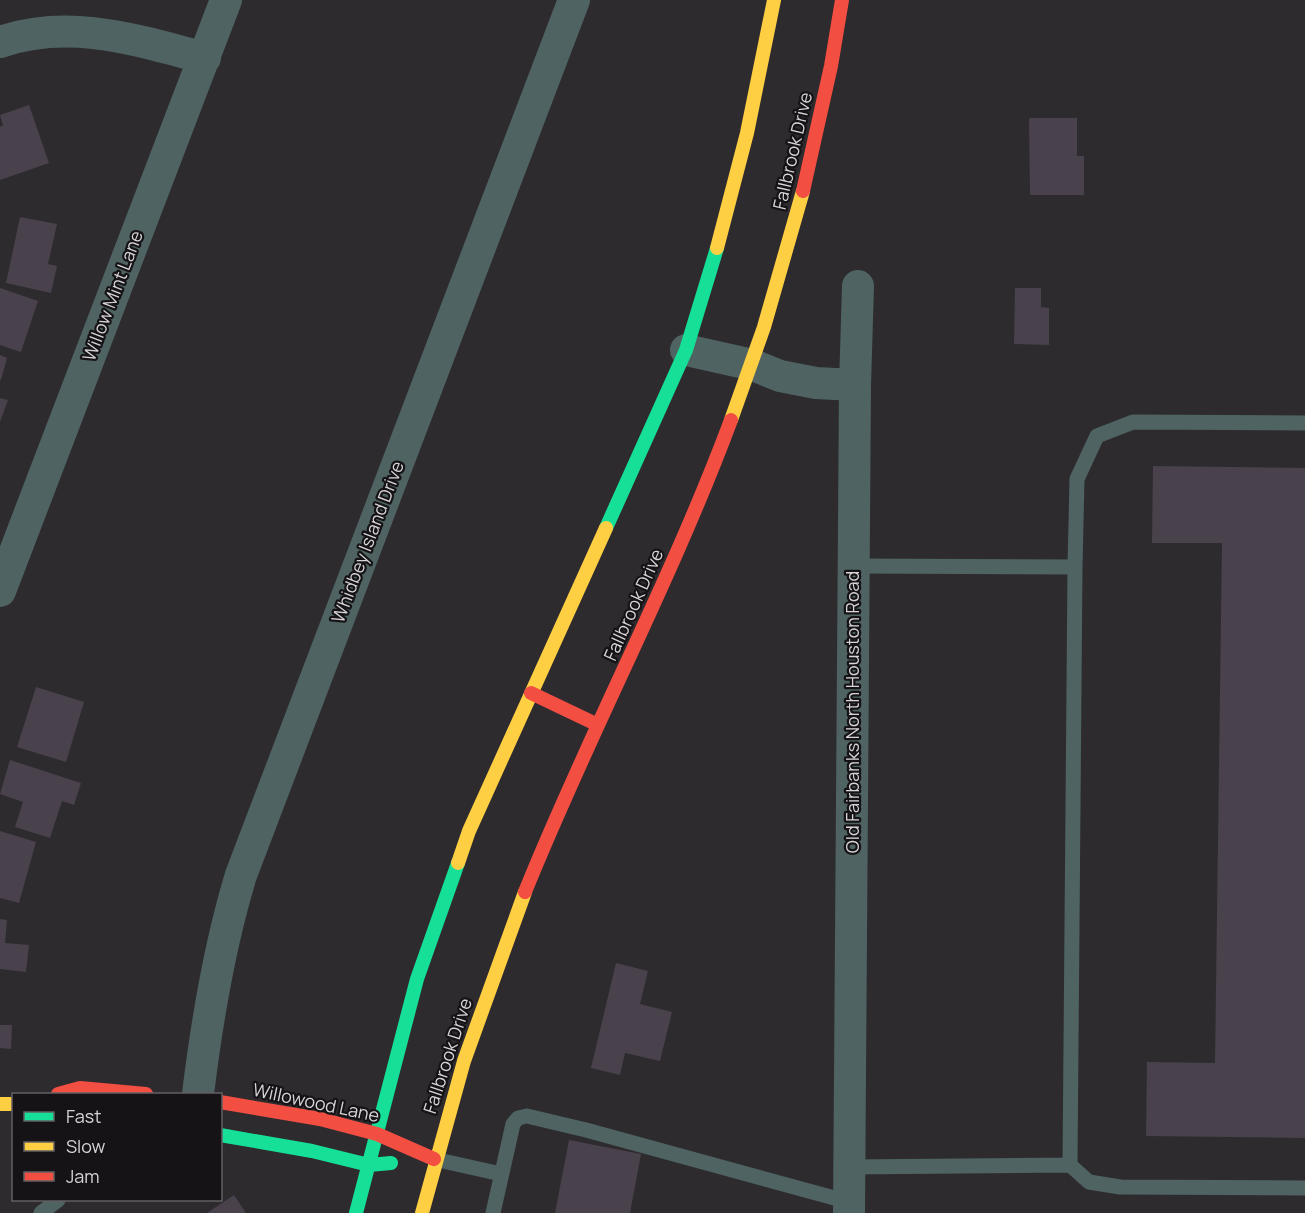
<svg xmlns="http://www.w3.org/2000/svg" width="1305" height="1213" viewBox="0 0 1305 1213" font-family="Manrope,sans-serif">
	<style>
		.building { fill: #49414b }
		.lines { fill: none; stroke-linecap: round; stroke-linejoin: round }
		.lane { stroke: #4e6362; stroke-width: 15 }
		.street { stroke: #4e6362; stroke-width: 32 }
		.fast { stroke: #16e098; stroke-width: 14 }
		.slow { stroke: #ffcf43; stroke-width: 14 }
		.jam { stroke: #f24e42; stroke-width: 14 }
		.labels { text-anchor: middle; stroke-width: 4.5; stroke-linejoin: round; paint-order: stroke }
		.street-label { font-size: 18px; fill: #d7d4d8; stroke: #151316 }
	</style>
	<rect width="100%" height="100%" fill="#2e2b2f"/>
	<path class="building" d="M29 105 49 163 0 180V127L3 125 0 115Z
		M1029 118H1077V156H1084V195H1030Z
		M20 217 57 224 48 264 57 266 51 293 6 283Z
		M0 288 38 301 21 352 0 345Z
		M1015 288H1041V307L1049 308V345L1014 344Z
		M0 355 7 358 1 380H0Z
		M0 398 8 400 0 422Z
		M1153 466 1305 468V1138L1146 1136 1147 1062 1215 1063 1222 543H1152Z
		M36 687 84 702 66 762 17 747Z
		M10 760 81 783 74 805 62 801 50 838 15 827 23 802 0 794Z
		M0 831 36 842 19 903 0 898Z
		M0 919 7 920 5 943 29 945 26 972 0 969Z
		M616 963 648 971 640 1004 672 1012 660 1061 625 1053 620 1075 591 1068Z
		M0 1025H12L11 1049 0 1048Z
		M569 1140 641 1154 630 1213H555Z
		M234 1195 246 1213H207Z"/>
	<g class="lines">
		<path class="lane" d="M1075 567 1077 479 1097 436 1133 422 1305 423
			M434 1159 501 1174
			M1070 1165 1089 1182 1120 1187 1305 1188
			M849 1167 1070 1165 1075 567 854 566
			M41 1213 58 1200
			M493 1213 513 1124 518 1118 527 1116 586 1130 849 1202"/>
		<path class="street" d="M0 42C70 18 136 40 205 58
			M686 350 753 365 780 376 816 383 855 385 849 1213
			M855 385 858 286
			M0 591 226 0
			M198 1094C207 1020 219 947 241 875L574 0"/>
		<path class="fast" d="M606 528 686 350 717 248
			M220 1135 312 1151 369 1165 391 1163
			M356 1213 417 979 458 863"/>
		<path class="slow" d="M717 248 747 133 774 0
			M731 420 764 327 803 191
			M458 863 469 831 606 528
			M0 1104H14
			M422 1213 464 1061 525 892"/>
		<path class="jam" d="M803 191 831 66 842 0
			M531 693 598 725
			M525 892C589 733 671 581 731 420
			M58 1094 80 1088 146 1094
			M220 1102 320 1119 377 1134 434 1159"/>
	</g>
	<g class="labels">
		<g class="street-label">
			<text transform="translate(793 151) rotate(-77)" y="6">Fallbrook Drive</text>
			<text transform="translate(113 296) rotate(-69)" y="6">Willow Mint Lane</text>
			<text transform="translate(368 542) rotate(-69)" y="6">Whidbey Island Drive</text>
			<text transform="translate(634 605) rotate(-66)" y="6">Fallbrook Drive</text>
			<text transform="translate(853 712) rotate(-90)" y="6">Old Fairbanks North Houston Road</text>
			<text transform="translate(448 1056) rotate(-72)" y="6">Fallbrook Drive</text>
			<text transform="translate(316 1103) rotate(12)" y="6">Willowood Lane</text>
		</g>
	</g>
	<rect x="12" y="1093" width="210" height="108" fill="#151316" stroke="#636064" stroke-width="1.5"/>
	<rect x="24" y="1112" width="30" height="9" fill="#16e098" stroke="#636064" stroke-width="1.5"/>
	<text x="66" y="1123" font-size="18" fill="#d7d4d8">Fast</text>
	<rect x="24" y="1142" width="30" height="9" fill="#ffcf43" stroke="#636064" stroke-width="1.5"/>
	<text x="66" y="1153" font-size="18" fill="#d7d4d8">Slow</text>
	<rect x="24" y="1172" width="30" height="9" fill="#f24e42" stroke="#636064" stroke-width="1.5"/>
	<text x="66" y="1183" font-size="18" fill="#d7d4d8">Jam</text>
</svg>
